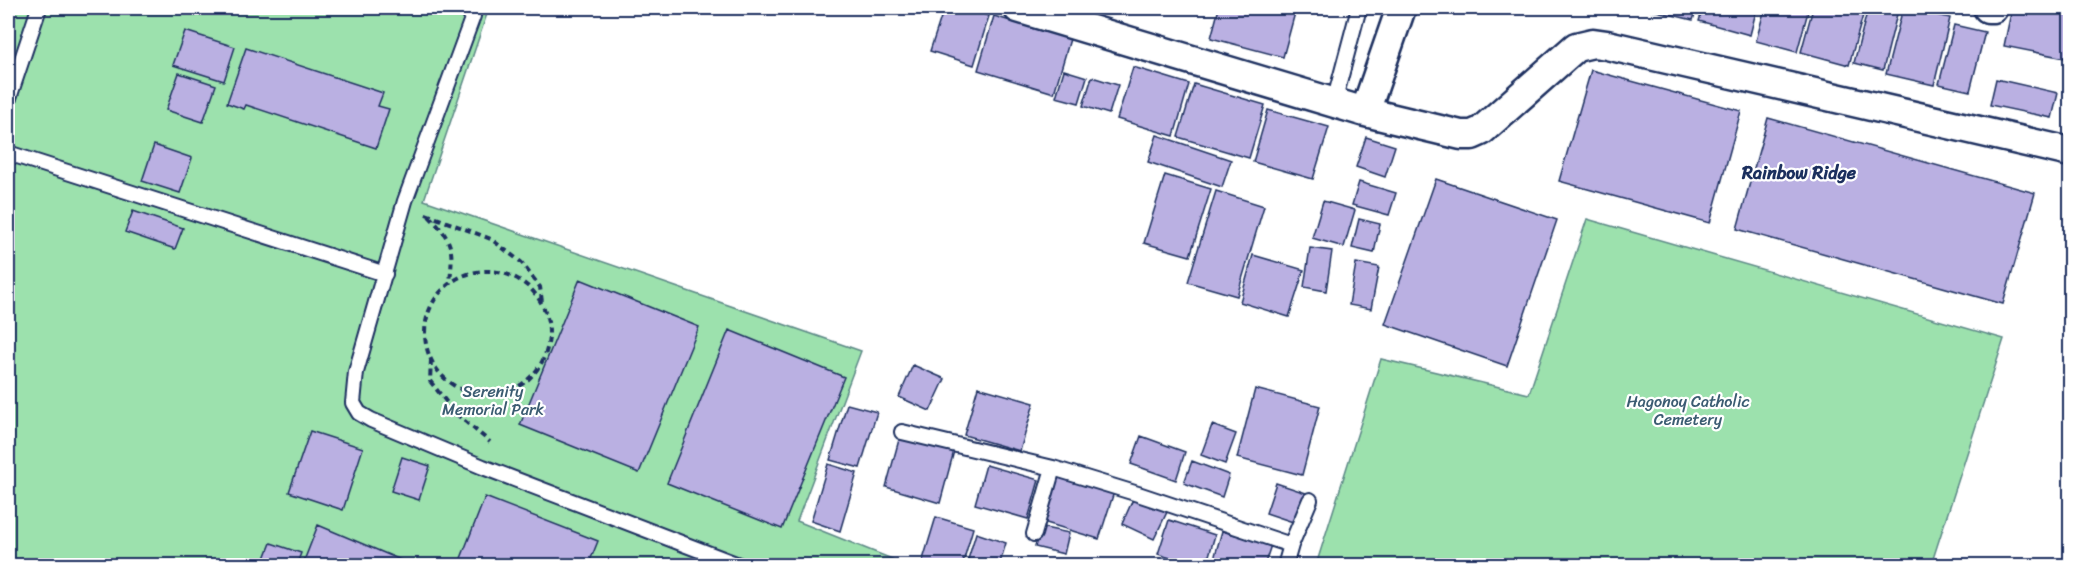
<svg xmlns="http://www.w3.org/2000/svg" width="2078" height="573" viewBox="0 0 2078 573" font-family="Sriracha,sans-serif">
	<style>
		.green { fill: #9ce1ad; stroke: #5c8886; stroke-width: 1.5 }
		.building { fill: #bab0e2; stroke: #1b2f5e; stroke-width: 1.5 }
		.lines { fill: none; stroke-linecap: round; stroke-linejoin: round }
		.service-casing { stroke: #1b2f5e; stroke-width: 18 }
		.minor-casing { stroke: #1b2f5e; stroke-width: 33 }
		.path { stroke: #1b2f5e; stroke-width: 4; stroke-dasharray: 6 4.5; stroke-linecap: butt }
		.service { stroke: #fff; stroke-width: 14 }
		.minor { stroke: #fff; stroke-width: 28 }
		.labels { text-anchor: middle; stroke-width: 4.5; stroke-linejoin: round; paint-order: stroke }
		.park-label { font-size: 16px; fill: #3b5c72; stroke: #fff }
		.neighbourhood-label { font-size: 18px; font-weight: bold; fill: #1b2f5e; stroke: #fff }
	</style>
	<rect width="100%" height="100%" fill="#fff"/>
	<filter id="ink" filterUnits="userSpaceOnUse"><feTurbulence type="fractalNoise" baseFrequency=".0167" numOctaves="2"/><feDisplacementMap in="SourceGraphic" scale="12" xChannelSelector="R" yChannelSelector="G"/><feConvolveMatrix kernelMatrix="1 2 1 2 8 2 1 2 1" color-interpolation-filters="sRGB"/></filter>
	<g filter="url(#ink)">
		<path class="green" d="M8 8H489L424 200 861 351 797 521 907 565H8Z
			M1587 219 2004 339 1931 565H1316L1381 359 1529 394Z"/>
		<path class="building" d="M944 8H962L989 16 974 65 930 51Z
			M1219 8 1296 9 1283 57 1211 38Z
			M1445 8H1472L1469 15Z
			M1644 8H1697L1693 20Z
			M1703 8H1757L1750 35 1699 21Z
			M1765 8H1809L1797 52 1756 41Z
			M1813 8H1865L1849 65 1801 52Z
			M1868 8H1887L1898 10 1883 70 1854 63Z
			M1903 8 1950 18 1934 85 1886 74Z
			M2012 8H2070V59L2004 46Z
			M994 16 1070 39 1054 93 978 70Z
			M1954 25 1985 32 1970 91 1939 84Z
			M185 31 235 47 224 81 173 65Z
			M246 48 383 93 378 106 389 109 376 148 246 105 244 109 227 103Z
			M1133 67 1189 84 1174 136 1117 119Z
			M1064 70 1087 77 1079 103 1056 97Z
			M1591 70 1741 111 1710 223 1559 181Z
			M179 73 216 85 203 122 166 110Z
			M1092 77 1118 85 1109 114 1083 106Z
			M1996 79 2058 93 2052 118 1990 105Z
			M1194 84 1265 105 1249 158 1178 137Z
			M1268 110 1329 127 1313 179 1253 162Z
			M1768 118 2035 193 2003 304 1737 229Z
			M1157 135 1231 160 1222 187 1148 162Z
			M1366 137 1395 146 1385 177 1356 167Z
			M154 145 192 158 180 193 142 181Z
			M1165 175 1211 189 1190 256 1144 243Z
			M1436 179 1557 220 1507 366 1385 324Z
			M1359 182 1396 193 1389 215 1352 205Z
			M1216 191 1264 206 1237 296 1188 282Z
			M1323 201 1355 210 1344 247 1312 238Z
			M133 211 183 228 175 249 125 232Z
			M1359 219 1380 224 1374 253 1352 248Z
			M1310 248 1332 251 1326 291 1304 287Z
			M1253 255 1304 270 1289 317 1240 302Z
			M1356 263 1379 267 1371 309 1349 305Z
			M580 279 699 327 639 473 520 425Z
			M729 330 844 377 782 529 667 483Z
			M913 365 945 379 930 411 899 397Z
			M978 387 1034 403 1020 451 964 435Z
			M1255 389 1320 406 1302 475 1237 458Z
			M847 404 877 412 860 468 830 460Z
			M1212 425 1236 434 1225 464 1201 455Z
			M310 431 363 448 343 510 289 492Z
			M900 436 954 451 940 503 886 487Z
			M1141 436 1185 452 1176 480 1131 464Z
			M402 457 430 466 419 500 391 491Z
			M1192 461 1229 475 1222 497 1184 483Z
			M828 464 857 473 840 531 811 521Z
			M986 465 1039 480 1028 519 975 504Z
			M1058 475 1114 492 1099 539 1043 522Z
			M1276 483 1306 493 1296 523 1266 513Z
			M485 497 598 541 588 566H458Z
			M1134 497 1167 512 1154 539 1122 524Z
			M936 517 973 528 962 566H932L922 563Z
			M1169 520 1215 535 1206 566H1194L1158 554Z
			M318 525 415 566H302Z
			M1040 527 1069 533 1064 554 1035 547Z
			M1222 531 1271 545 1264 566H1212Z
			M976 533 1006 543 999 566H966Z
			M271 543 301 553 296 566H262Z"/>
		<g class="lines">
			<defs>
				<path id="service" d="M472 8 473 16 405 201 356 372 353 403 359 413 371 420 483 467 741 566
					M8 101 39 8
					M1334 102 1359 8
					M8 153 385 274
					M902 432 1053 468 1138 494 1291 545 1285 566
					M1034 534 1053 468
					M1291 545 1310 500"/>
				<path id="minor" d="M1018 8 1365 112 1461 135H1472L1481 131 1576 47 1593 43 1607 45 2070 152
					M1988 8H1993
					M1365 112 1401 8"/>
			</defs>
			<use href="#service" class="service-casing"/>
			<use href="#minor" class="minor-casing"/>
			<path class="path" d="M426 214 491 239 521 262 540 287 542 302
				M429 216C454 242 453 249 450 283
				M425 333a62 62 0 1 1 124 0a62 62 0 1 1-124 0Z
				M431 360 430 381 455 413 490 442"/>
			<use href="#service" class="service"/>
			<use href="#minor" class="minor"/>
		</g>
	</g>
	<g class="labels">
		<g class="park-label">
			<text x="493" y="397">Serenity<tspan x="493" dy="18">Memorial Park</tspan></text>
			<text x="1688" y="407">Hagonoy Catholic<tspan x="1688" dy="18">Cemetery</tspan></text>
		</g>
		<g class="neighbourhood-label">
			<text x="1799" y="179">Rainbow Ridge</text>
		</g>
	</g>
	<rect width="2078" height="573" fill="none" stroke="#fff" stroke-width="30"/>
	<rect x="15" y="15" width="2048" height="543" fill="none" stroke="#1b2f5e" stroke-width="2" filter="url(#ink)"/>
</svg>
